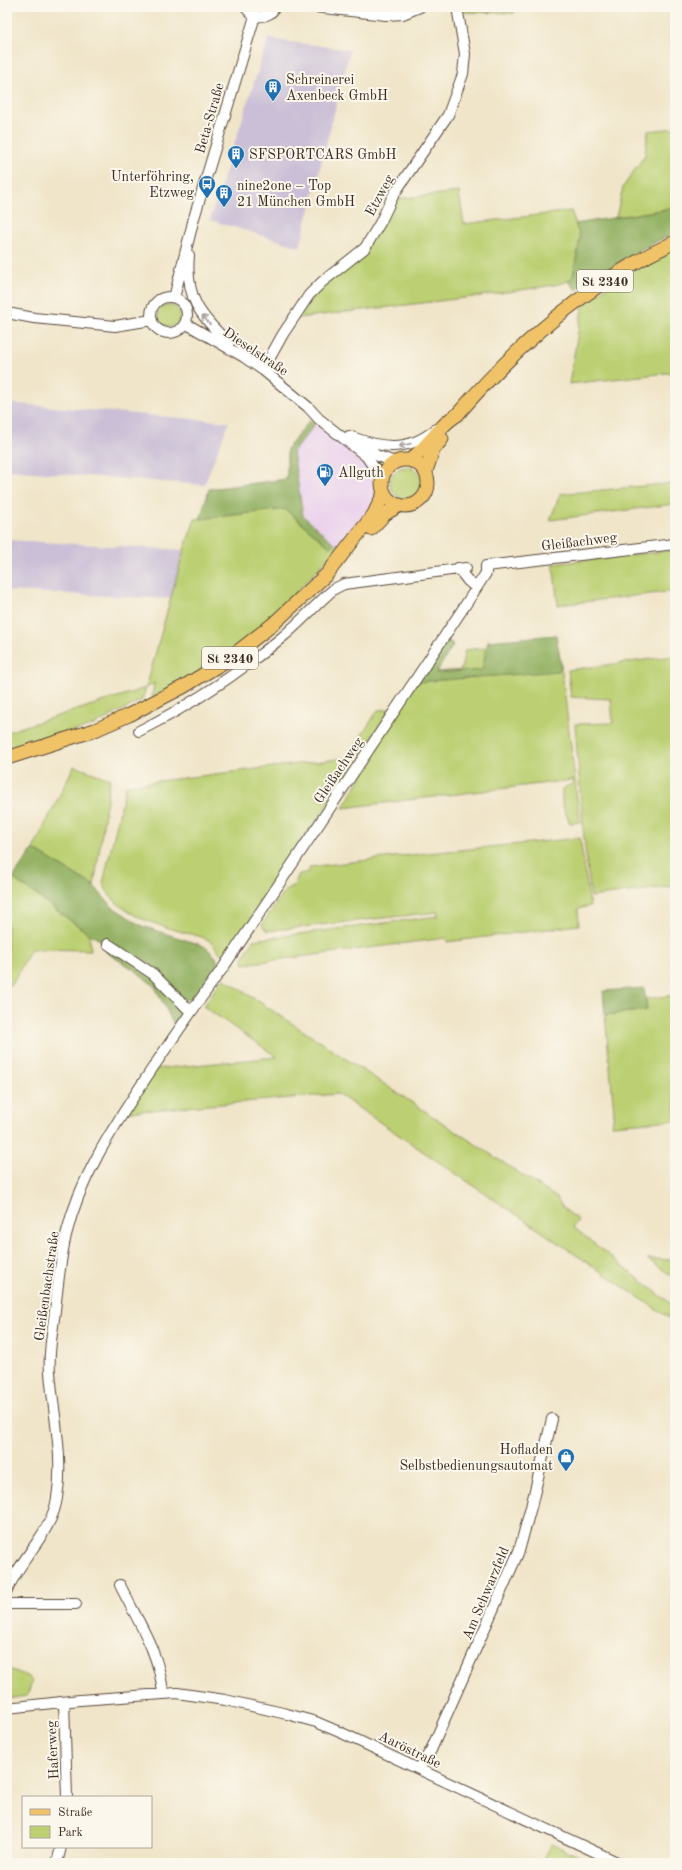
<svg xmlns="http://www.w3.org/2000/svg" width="682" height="1870" viewBox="0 0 682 1870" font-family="'Old Standard TT',serif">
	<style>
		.built { fill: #ead1ec }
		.industrial { fill: #cabfd6 }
		.green { fill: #bcd073; stroke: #7c7d48 }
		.forest { fill: #95b265; stroke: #686e42 }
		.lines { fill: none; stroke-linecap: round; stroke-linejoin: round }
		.minor-casing { stroke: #564638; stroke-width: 12 }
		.major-casing { stroke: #564638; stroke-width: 15 }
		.minor { stroke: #fff; stroke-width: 10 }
		.major { stroke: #f1c369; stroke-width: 13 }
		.oneway { stroke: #a79f9a }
		.labels { text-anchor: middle; stroke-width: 4; stroke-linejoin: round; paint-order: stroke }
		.shield { fill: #fbf7ec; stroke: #75685c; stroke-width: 1 }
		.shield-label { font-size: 13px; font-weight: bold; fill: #3b2a1e }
		.poi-label { font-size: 14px; fill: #3b2a1e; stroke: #fbf7ec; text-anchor: start }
		.street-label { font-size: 14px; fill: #3b2a1e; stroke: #fbf7ec }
	</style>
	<rect width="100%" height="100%" fill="#fbf7ec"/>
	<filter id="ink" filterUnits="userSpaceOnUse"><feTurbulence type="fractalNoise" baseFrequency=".025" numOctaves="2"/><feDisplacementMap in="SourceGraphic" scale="8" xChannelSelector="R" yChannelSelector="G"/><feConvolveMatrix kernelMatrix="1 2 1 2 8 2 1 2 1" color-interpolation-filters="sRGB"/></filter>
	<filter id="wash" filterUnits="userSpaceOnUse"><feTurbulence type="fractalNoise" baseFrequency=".012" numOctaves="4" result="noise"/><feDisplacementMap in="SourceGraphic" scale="16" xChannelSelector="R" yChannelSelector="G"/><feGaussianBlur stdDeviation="0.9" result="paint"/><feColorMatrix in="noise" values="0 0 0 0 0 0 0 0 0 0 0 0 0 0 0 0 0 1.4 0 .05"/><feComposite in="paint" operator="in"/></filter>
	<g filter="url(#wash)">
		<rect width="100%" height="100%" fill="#f0e5c9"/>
		<path class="built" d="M315 424 356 451 371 469 376 495V504L338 546 304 516 293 452Z"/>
		<path class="industrial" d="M268 39 350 50 300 247 210 220Z
			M7 403 229 422 204 485 7 470Z
			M7 540 184 550 172 599 7 591Z"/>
		<path class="green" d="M463 7H514V13L464 12Z
			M675 128V208L616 217 623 187 645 155 648 131Z
			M459 192 464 224 571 211 581 237 573 277 568 281 560 284 481 296 297 318 317 290 356 259 396 199Z
			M675 248V372L569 384 583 303 632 270Z
			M158 316a11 11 0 1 1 22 0a11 11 0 1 1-22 0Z
			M390 483a16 16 0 1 1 32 0a16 16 0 1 1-32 0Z
			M675 483V504L550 520 560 494Z
			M285 509 331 548 334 543 338 546 334 552 291 598 285 607 270 621 195 676 152 697 154 683 146 688 142 700 94 725 7 753V732L146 688 184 550 195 519Z
			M675 550V591L558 605 553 564Z
			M446 639 452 643 435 672 461 670 465 650 486 648 484 669 561 664 580 822 570 823 562 804V789L572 784V780L343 808 367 767 358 768Z
			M675 656V886L591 897 584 839 575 724 613 723 611 699 571 697 568 670Z
			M391 709 226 956C217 954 216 944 208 940 200 935 188 934 179 931 152 924 114 912 103 883L126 785 347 758 378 710Z
			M74 766 110 779 94 886 33 849Z
			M580 838 590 906 578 909 579 925 447 942 446 938 244 964 243 958 253 940 438 916 437 912 267 931 262 925 285 890 294 885 299 874 309 872V867L419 854Z
			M7 874 89 934 91 950 31 949 12 985H7Z
			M223 978 557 1198 563 1208 578 1220 573 1227 675 1307 674 1321 338 1094 128 1112 155 1069 277 1057 203 1006Z
			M675 995V1120L612 1125 614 1112 605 1015 647 1010 646 999Z
			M647 1259 675 1260V1278Z
			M9 1669 29 1677 32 1682 29 1691 26 1696 7 1699V1671Z
			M552 1844 593 1863H541Z"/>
		<path class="forest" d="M675 208V233C640 248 608 269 576 290L568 281 573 276 580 237 575 224Z
			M310 420 315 424 293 452 303 516 334 543 331 548 285 509 200 519 209 489 287 479V449Z
			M556 635 561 664 559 671 418 682 446 640 453 645 436 673 482 670 488 641Z
			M33 849 94 886 111 906 142 926 204 946 216 957 218 964 214 975 195 1001 184 999 187 1012 176 1029 155 987 135 970 107 953 102 941 89 934 13 878Z
			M644 988 647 1010 605 1015 603 991Z"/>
	</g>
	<g filter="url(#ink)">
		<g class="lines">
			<defs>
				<path id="minor" d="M246 7C252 20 269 19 275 7
					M315 7 386 15 403 14 420 7
					M189 255C185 298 200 316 229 343
					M151 315a18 18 0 1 1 36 0a18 18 0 1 1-36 0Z
					M174 298 194 218 255 16
					M7 313 34 318 115 326 152 320
					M185 323 244 357 263 370 308 407 319 419 366 456 382 479
					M263 370 283 334 309 295 322 282 365 248 380 223 394 194 448 115 463 74 465 54 457 7
					M349 436C381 448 407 453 436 429
					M362 447 378 456 395 462
					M458 568 468 581 475 587
					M139 731C189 706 236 675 280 639 299 624 315 605 334 589L344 584 466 568
					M108 944 153 974 191 1012
					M120 1585C138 1622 159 1651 163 1693
					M7 1591C20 1558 52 1533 57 1498 64 1456 53 1413 50 1372 48 1351 53 1330 55 1310 58 1285 60 1260 66 1235 81 1173 117 1122 152 1069 175 1035 198 1001 223 968L466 604 486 573V566L675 544
					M7 1604H76
					M64 1702 67 1797
					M7 1708 80 1700 177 1693 225 1700 287 1714 316 1722 344 1734 619 1863
					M419 1769 431 1750 519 1551 531 1507 552 1419
					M57 1863 61 1847"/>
				<path id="major" d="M382 483a23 23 0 1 1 46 0a23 23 0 1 1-46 0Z
					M410 460C428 447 440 424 457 415 518 344 589 282 675 242
					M426 471 433 450 442 439
					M371 529 385 514 400 505
					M7 758 95 730 129 715 183 687 227 660 272 625 327 574 374 514 384 493"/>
			</defs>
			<use href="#minor" class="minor-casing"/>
			<use href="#major" class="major-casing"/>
			<use href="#minor" class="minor"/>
			<use href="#major" class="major"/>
		</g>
		<defs><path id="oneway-shaft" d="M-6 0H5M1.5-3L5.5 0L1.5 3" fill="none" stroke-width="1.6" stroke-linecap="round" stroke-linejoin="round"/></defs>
		<g class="oneway">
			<use href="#oneway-shaft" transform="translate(206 320) rotate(-132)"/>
			<use href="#oneway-shaft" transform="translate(405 445) rotate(167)"/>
		</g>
	</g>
	<defs>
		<symbol id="building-pin" viewBox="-11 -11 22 30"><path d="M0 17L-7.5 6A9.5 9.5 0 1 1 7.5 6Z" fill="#1f6fb2" stroke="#fbf7ec"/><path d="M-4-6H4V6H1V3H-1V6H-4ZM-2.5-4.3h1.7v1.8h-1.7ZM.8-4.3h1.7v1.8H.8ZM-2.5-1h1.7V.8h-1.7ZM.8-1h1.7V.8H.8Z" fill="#fff"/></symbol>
		<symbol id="bus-pin" viewBox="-11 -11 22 30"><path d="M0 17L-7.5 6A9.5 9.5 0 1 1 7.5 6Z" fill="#1f6fb2" stroke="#fbf7ec"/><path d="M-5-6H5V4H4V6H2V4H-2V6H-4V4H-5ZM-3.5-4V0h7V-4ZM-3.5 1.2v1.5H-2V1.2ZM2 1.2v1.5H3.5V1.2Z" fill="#fff"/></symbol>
		<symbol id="fuel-pin" viewBox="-11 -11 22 30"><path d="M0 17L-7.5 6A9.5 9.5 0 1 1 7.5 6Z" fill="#1f6fb2" stroke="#fbf7ec"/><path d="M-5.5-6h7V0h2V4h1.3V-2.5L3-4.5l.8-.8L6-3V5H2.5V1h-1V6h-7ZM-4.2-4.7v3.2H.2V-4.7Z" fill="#fff"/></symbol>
		<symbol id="shop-pin" viewBox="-11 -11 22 30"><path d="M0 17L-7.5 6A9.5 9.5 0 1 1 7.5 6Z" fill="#1f6fb2" stroke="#fbf7ec"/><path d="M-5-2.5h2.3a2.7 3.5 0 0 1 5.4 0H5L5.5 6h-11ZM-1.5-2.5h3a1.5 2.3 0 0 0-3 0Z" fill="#fff"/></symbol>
	</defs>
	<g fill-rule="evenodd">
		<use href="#building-pin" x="263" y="77" width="20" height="27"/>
		<use href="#building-pin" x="226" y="144" width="20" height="27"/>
		<use href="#bus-pin" x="197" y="174" width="20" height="27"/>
		<use href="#building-pin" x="214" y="183" width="20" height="27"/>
		<use href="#fuel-pin" x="315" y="462" width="20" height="27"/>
		<use href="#shop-pin" x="556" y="1447" width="20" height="27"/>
	</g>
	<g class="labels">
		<g class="shield">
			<rect x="577" y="270" width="56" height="22" rx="3"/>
			<rect x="202" y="647" width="56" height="22" rx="3"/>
		</g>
		<g class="shield-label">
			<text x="605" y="286">St 2340</text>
			<text x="230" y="663">St 2340</text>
		</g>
		<g class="poi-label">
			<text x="286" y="84">Schreinerei<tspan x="286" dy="16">Axenbeck GmbH</tspan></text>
			<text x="249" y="159">SFSPORTCARS GmbH</text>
			<text x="194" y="181" text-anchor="end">Unterföhring,<tspan x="194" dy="16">Etzweg</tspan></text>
			<text x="237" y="190">nine2one – Top<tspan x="237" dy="16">21 München GmbH</tspan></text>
			<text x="338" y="477">Allguth</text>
			<text x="553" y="1454" text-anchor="end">Hofladen<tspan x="553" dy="16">Selbstbedienungsautomat</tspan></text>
		</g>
		<g class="street-label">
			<text transform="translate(209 118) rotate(-74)" y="5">Beta-Straße</text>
			<text transform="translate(379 195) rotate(-62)" y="5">Etzweg</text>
			<text transform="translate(256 351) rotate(34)" y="5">Dieselstraße</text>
			<text transform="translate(579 541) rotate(-7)" y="5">Gleißachweg</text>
			<text transform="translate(338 770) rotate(-56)" y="5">Gleißachweg</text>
			<text transform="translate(46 1286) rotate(-82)" y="5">Gleißenbachstraße</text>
			<text transform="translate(485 1593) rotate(-67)" y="5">Am Schwarzfeld</text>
			<text transform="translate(410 1749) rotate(26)" y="5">Aaröstraße</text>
			<text transform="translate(52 1750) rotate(-93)" y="5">Haferweg</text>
		</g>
	</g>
	<rect width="682" height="1870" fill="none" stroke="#fbf7ec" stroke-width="24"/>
	<rect x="22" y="1796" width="130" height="52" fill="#fbf7ec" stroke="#aea59a"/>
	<rect x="30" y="1809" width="20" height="6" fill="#f1c369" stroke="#aea59a"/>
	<text x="58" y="1816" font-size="12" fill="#3b2a1e">Straße</text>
	<rect x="30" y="1826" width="20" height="12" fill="#bcd073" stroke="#aea59a"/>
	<text x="58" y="1836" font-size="12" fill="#3b2a1e">Park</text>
</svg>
